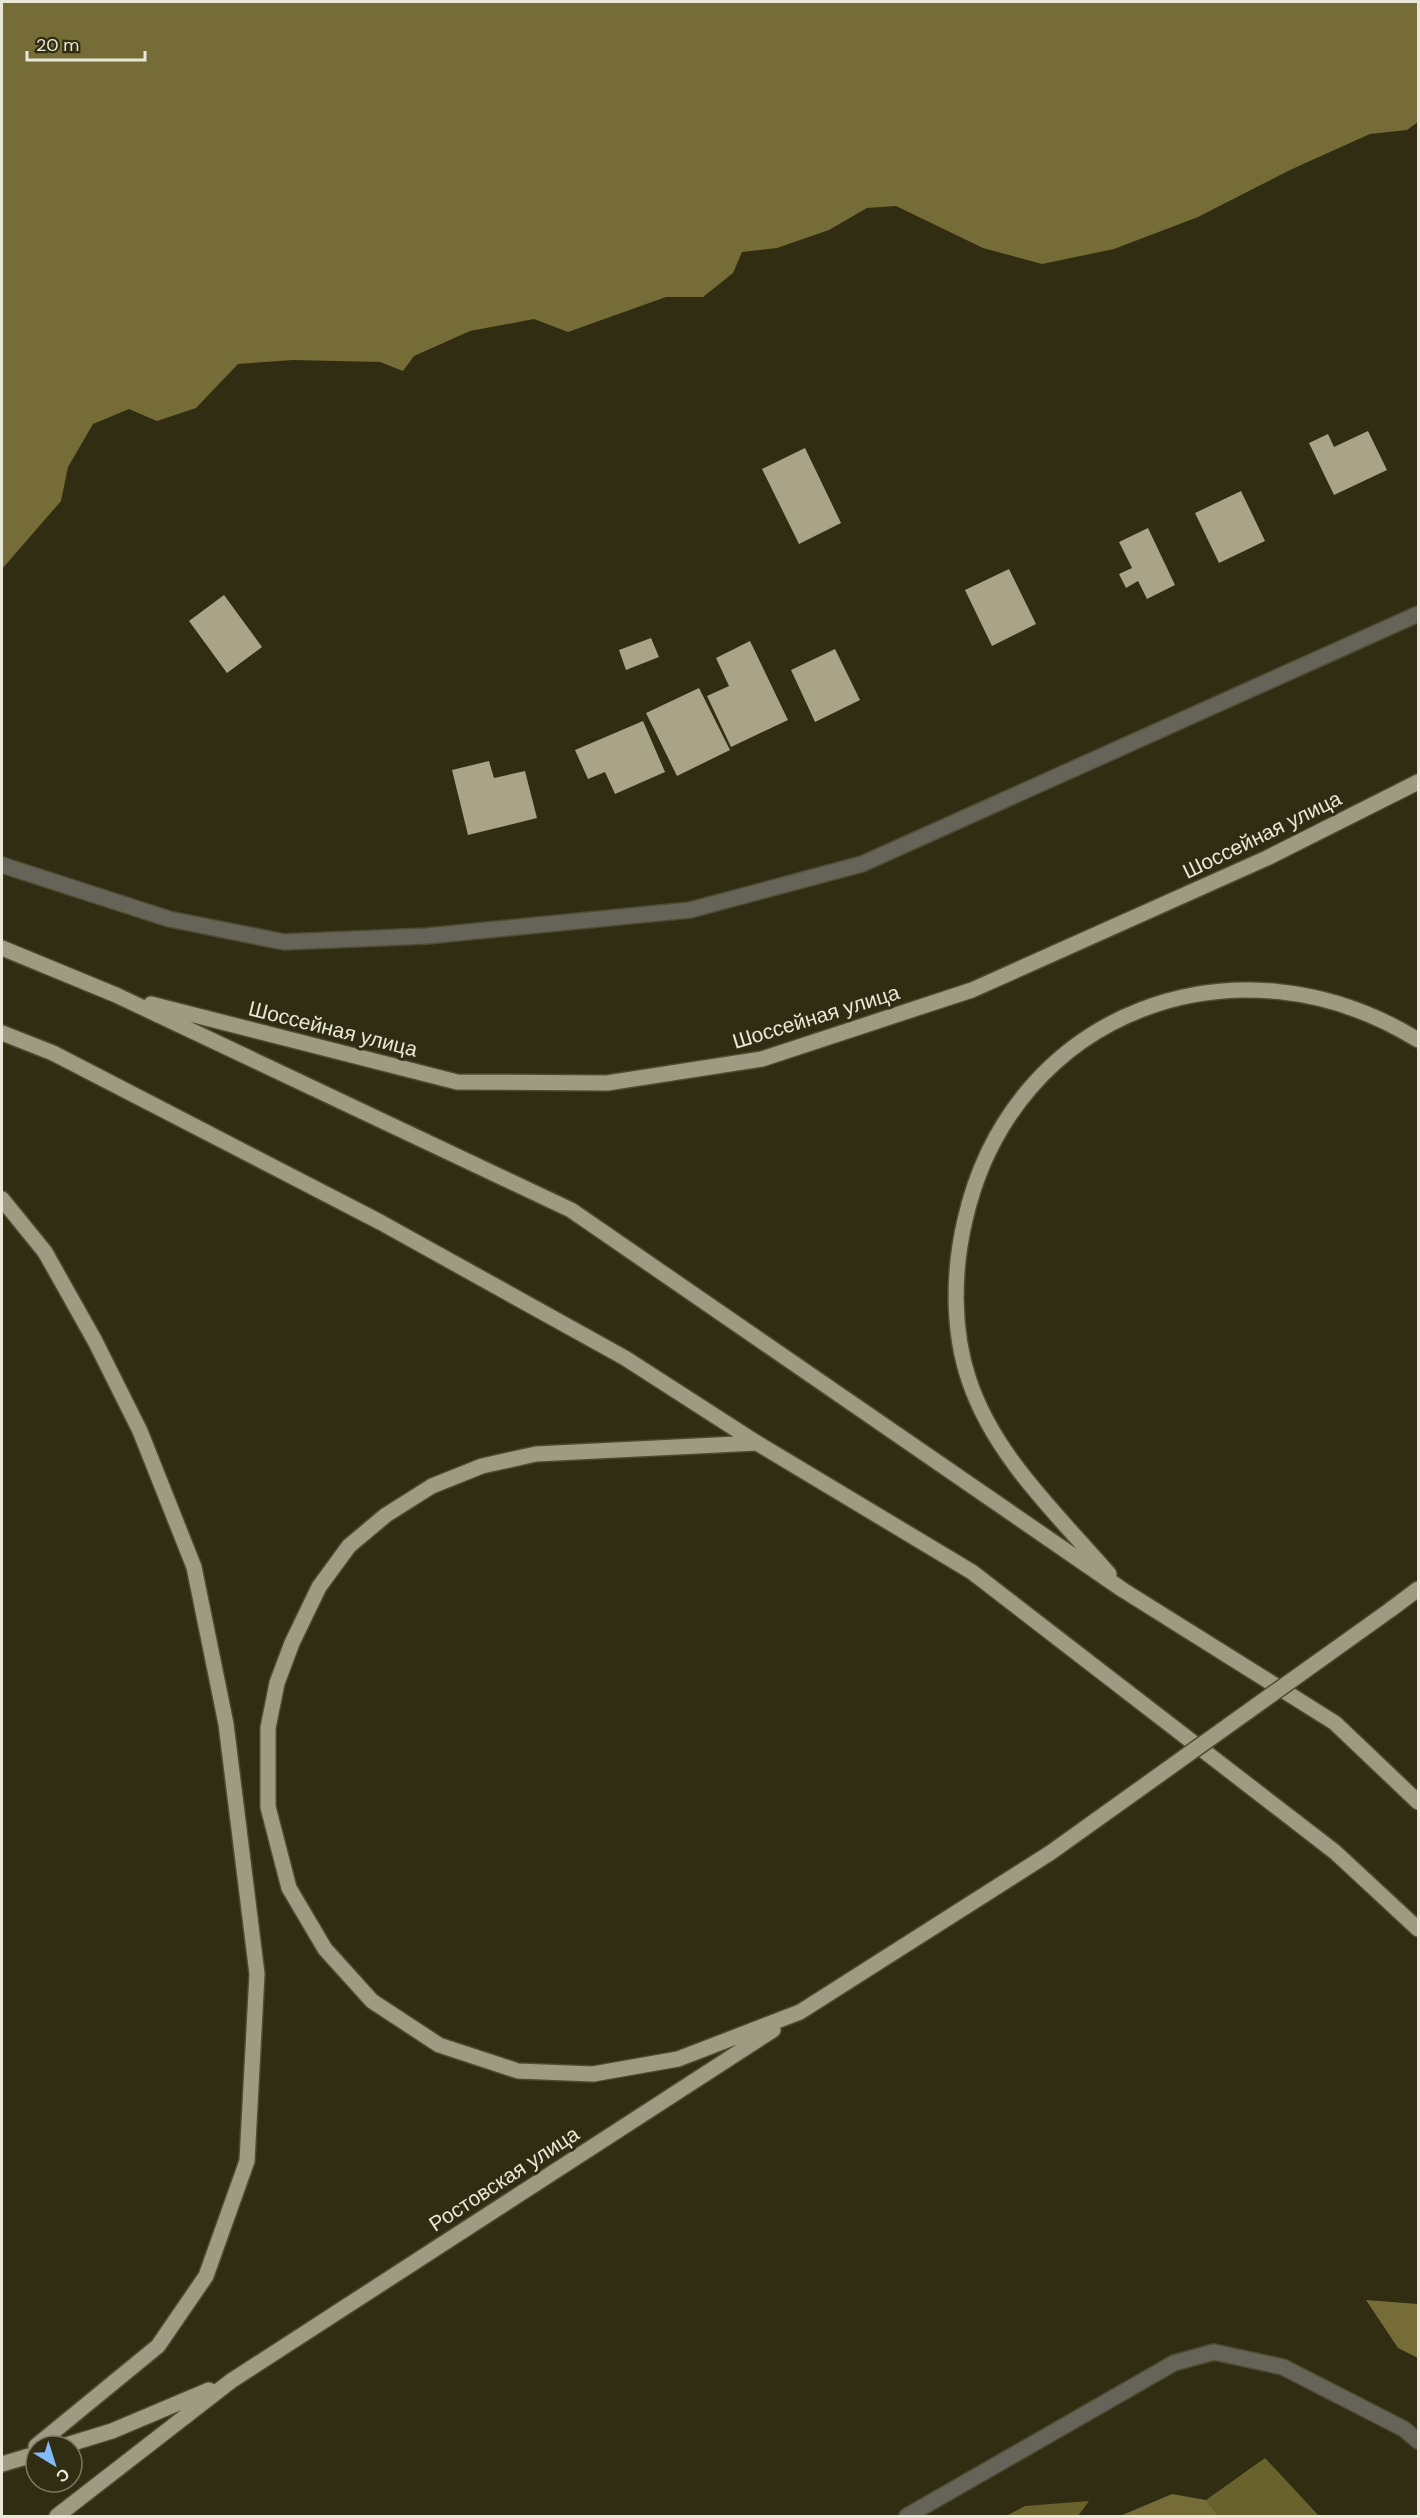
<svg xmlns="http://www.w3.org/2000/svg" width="1420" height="2518" viewBox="0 0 1420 2518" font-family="'DM Sans',sans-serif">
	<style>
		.forest { fill: #6a622d }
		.water { fill: #756c37 }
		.building { fill: #a9a487 }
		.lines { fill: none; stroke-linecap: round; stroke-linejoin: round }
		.minor-casing { stroke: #4e4b33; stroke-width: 18 }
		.tertiary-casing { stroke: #4e4b33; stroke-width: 18 }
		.primary-casing { stroke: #4e4b33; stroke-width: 18 }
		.minor { stroke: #666458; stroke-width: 15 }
		.tertiary { stroke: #666458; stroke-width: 15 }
		.primary { stroke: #9f9b83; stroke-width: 15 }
		.primary-bridge-casing { stroke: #4e4b33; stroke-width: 18; stroke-linecap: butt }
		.primary-bridge { stroke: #9f9b83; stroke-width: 15 }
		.labels { text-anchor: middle; stroke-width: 6; stroke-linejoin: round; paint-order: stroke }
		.street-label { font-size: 21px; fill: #e9e7d8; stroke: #312d13 }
	</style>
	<rect width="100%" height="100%" fill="#312d13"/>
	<path class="forest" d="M1265 2458 1319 2516H1219L1206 2500Z
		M1089 2501 1078 2516H1006L1025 2506Z"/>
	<path class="water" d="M2 2H1418V122L1407 130 1370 134 1290 170 1198 217 1114 249 1042 264 983 248 896 206 867 208 829 230 777 248 742 252 733 273 703 297H666L568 332 534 319 470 331 414 356 403 371 380 362 293 360 238 364 196 408 157 421 129 409 93 424 68 467 61 501 2 569Z
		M1366 2300 1418 2304V2358L1398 2348Z
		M1172 2494 1206 2500 1219 2516H1120Z"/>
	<path class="building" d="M1368 431 1387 470 1334 495 1309 443 1328 434 1334 447Z
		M805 448 841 523 799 544 762 469Z
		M1241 491 1265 541 1219 563 1195 513Z
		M1148 528 1175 585 1147 599 1138 581 1126 588 1119 574 1132 568 1119 542Z
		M1009 569 1036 624 992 646 965 590Z
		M224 595 262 647 227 673 189 621Z
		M651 638 659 657 626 670 619 650Z
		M750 641 788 720 731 747 707 696 729 686 716 658Z
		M835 649 860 700 815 722 791 670Z
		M699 688 730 750 677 776 646 713Z
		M643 721 665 772 615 794 605 772 588 779 575 750Z
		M489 761 494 778 525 771 537 818 468 835 452 770Z"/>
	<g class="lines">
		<defs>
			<path id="minor" d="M907 2516 1174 2363 1214 2352 1283 2367 1404 2429 1418 2441"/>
			<path id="tertiary" d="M2 865 169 919 284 942 427 936 690 910 862 864 1418 614"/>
			<path id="primary" d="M2 948 116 995 571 1210 1123 1590 1335 1723 1418 1802
				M151 1004 457 1082 607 1083 762 1059 972 990 1267 858 1418 782
				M2 1033 53 1053 380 1222 625 1358 757 1443 972 1572 1335 1852 1418 1929
				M2 1199 45 1252 95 1341 140 1431 194 1567 226 1724 257 1974 247 2161 206 2276 158 2346 36 2446
				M757 1443 536 1454 482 1466 432 1486 386 1515 349 1546 319 1587 292 1643 277 1683 268 1728V1807L289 1888 325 1949 372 2001 439 2045 518 2071 593 2074 678 2059 800 2012 1050 1853
				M1109 1574C1058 1515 994 1456 969 1380 952 1330 953 1271 965 1220 1013 1009 1239 929 1418 1040
				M1390 1610 1418 1589
				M63 2446 112 2431 209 2390
				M2 2464 36 2454
				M57 2516 231 2381 773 2030"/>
		</defs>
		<use href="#minor" class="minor-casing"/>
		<use href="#tertiary" class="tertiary-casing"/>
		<use href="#primary" class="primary-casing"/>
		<use href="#minor" class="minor"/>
		<use href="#tertiary" class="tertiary"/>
		<use href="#primary" class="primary"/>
		<defs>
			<path id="primary-bridge" d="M1050 1853 1390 1610"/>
		</defs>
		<use href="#primary-bridge" class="primary-bridge-casing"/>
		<use href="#primary-bridge" class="primary-bridge"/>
	</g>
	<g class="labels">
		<g class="street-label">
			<text transform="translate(1262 835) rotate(-26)" y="7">Шоссейная улица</text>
			<text transform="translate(816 1017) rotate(-17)" y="7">Шоссейная улица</text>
			<text transform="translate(333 1029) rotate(14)" y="7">Шоссейная улица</text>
			<text transform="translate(504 2179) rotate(-33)" y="7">Ростовская улица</text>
		</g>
	</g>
	<rect width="1420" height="2518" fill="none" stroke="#e9e7d8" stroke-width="6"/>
	<g transform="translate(54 2464) rotate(142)"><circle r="28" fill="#312d13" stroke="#7b7762" stroke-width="1.5"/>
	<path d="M0-4.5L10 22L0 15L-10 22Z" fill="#82bcfa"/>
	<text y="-9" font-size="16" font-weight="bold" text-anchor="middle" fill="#e9e7d8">С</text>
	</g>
	<path d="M27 51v9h118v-9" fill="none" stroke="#e9e7d8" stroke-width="3"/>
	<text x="36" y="51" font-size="18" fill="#e9e7d8" stroke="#312d13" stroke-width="4.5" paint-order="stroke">20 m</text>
</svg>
